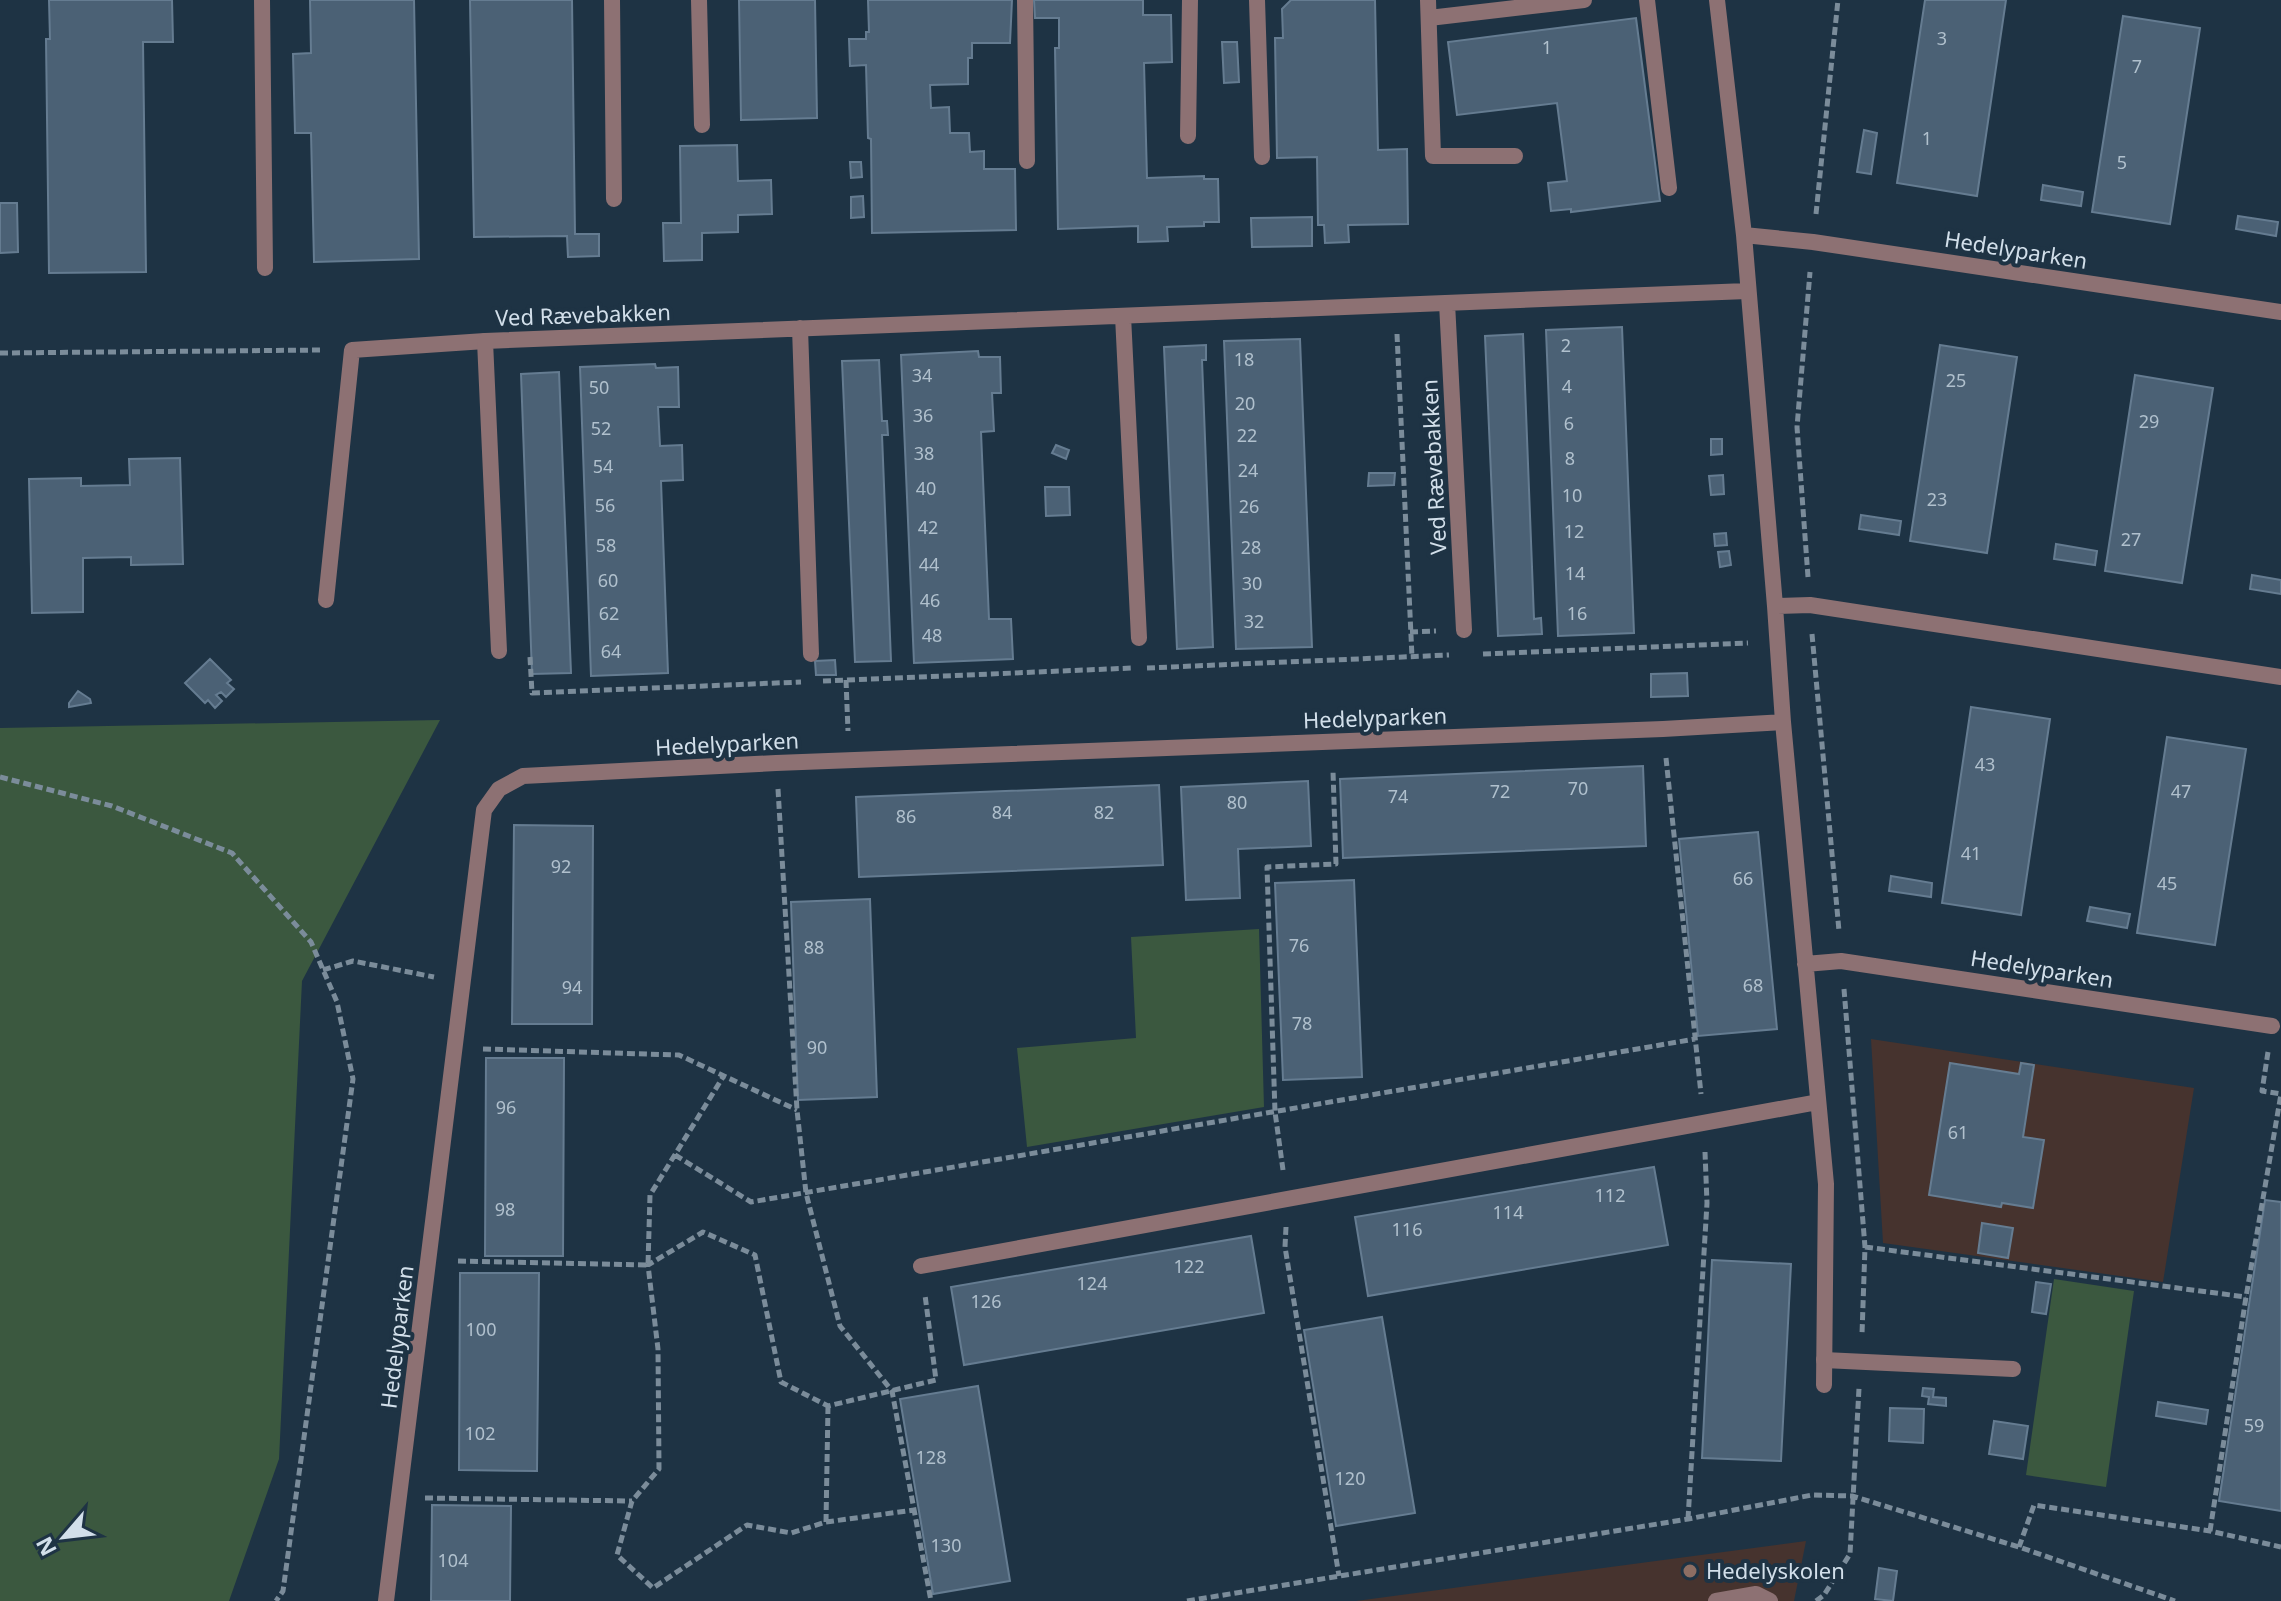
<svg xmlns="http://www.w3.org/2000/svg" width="2281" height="1601" viewBox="0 0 2281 1601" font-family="'Noto Sans',sans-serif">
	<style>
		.education { fill: #46332e }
		.green { fill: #3b583f }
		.building { fill: #4b6175; stroke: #657c91; stroke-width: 2 }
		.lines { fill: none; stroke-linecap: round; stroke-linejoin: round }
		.path { stroke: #7b8c9a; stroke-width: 5; stroke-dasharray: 8 4; stroke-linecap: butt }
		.lane { stroke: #8d7173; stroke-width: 16 }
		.street { stroke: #8d7173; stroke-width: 16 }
		.education-dot { fill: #8d6e63; stroke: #1e3344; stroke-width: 3 }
		.labels { text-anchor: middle; stroke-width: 8; stroke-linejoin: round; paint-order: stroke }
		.number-label { font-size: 18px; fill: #b0c0cd }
		.street-label { font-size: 22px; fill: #d2dfea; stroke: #1e3344 }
		.poi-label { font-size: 22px; fill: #d2dfea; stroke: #1e3344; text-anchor: start }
	</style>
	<rect width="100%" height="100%" fill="#1e3344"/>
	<path class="education" d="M1871 1039 2194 1088 2163 1282 1883 1243Z
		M1806 1541 1794 1601H1356Z"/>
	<path class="green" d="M440 720 302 981 279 1459 229 1601H0V728Z
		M1259 929 1264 1107 1027 1147 1017 1048 1136 1038 1131 937Z
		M2054 1279 2134 1291 2106 1487 2026 1475Z"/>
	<path class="building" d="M49 0H172L173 42H143L146 272 49 273 46 39H50Z
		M310 0H414L419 259 314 262 311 133H295L293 54 311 53Z
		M470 0H572L575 234H599V256L568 257 567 236 474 237Z
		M739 0H815L817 118 741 120Z
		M868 0H1012L1010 43H972V58H968V84L930 85 931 108 949 107 950 133H969L970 152 984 151V169H1015L1016 230 872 233 871 139 868 138 866 65 850 66 849 39H866V32H869Z
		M1034 0H1143V15H1171L1172 62 1144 63 1147 178 1204 176V179H1218L1219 222H1204V226L1167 227 1168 241 1138 242V226L1058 229 1055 48H1059V18H1035Z
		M1291 0H1375L1378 150 1407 149 1408 224 1348 225 1349 242 1325 243 1324 225H1318L1317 157 1277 158 1275 38H1283L1282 9Z
		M1925 0H2006L1977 196 1897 183Z
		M2123 16 2200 28 2170 224 2092 212Z
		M1636 18 1660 201 1571 212V209L1551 211 1548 183 1567 181 1557 103 1457 115 1448 42Z
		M1222 42H1237L1239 82 1224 83Z
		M1864 130 1877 133 1871 174 1857 172Z
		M737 145 738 181 771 180 772 214 738 215V232L702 233V260L664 261 663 223H681L680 146Z
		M850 162H861L862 177 851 178Z
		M2043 185 2083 192 2081 206 2041 200Z
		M863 196 864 217 851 218V197Z
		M0 203H17L18 252 0 253Z
		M2238 216 2278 222 2276 236 2236 229Z
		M1312 217V246L1252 247 1251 218Z
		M1622 327 1634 633 1558 636 1546 330Z
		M1523 334 1534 619 1541 618 1542 634 1498 636 1485 336Z
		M1300 339 1312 647 1236 649 1224 341Z
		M1206 345V360H1202L1213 647 1177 649 1164 347Z
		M1940 345 2017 357 1987 553 1910 541Z
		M978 351 979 357H1000L1001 393H992L994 431 981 432 989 619H1011L1013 659 914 663 901 355Z
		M879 360 882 421H887L888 435H882L891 661 855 662 842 361Z
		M655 364 656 368 678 367 679 407H658L660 446 682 445 683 480 661 481 668 673 591 676 580 367Z
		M559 372 571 673 532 674 521 374Z
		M2135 375 2213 388 2182 583 2105 571Z
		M1711 439H1722V454L1711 455Z
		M1056 445 1069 450 1066 459 1052 453Z
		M180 458 183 564 131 565V557L83 558V612L32 613 29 479 81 478V486L130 485 129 459Z
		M1369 473H1395L1394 485 1368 486Z
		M1723 475 1724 494 1711 495 1709 476Z
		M1045 487H1069L1070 515 1046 516Z
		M1861 515 1901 521 1899 535 1859 529Z
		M1726 533 1727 545 1715 546 1714 534Z
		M2056 544 2097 551 2095 565 2054 559Z
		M1729 551 1731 565 1720 567 1718 552Z
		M2252 575 2281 580V594L2250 589Z
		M210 659 231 680 227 683 234 689 226 697 221 692 216 695 222 701 215 708 208 700 205 703 185 683Z
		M835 660 836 675H816L815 661Z
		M1687 673 1688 696 1651 697V674Z
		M78 691 90 699 91 703 69 707V703Z
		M1971 707 2050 719 2021 915 1942 903Z
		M2167 737 2246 749 2215 945 2137 933Z
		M1643 766 1646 846 1343 858 1340 779Z
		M1308 781 1311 846 1238 849 1240 898 1186 900 1181 787Z
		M1159 785 1163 865 859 877 856 797Z
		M514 825 593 826 592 1024H512Z
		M1758 832 1777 1029 1698 1036 1679 839Z
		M1891 876 1932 883 1931 897 1889 891Z
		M1354 880 1362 1077 1283 1080 1275 883Z
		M870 899 877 1097 798 1100 791 902Z
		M2090 907 2130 914 2127 928 2087 921Z
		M486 1058H564L563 1256H485Z
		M1950 1063 2019 1074 2021 1063 2034 1065 2023 1137 2044 1140 2033 1208 2002 1203 2001 1207 1929 1195Z
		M1654 1167 1668 1245 1368 1296 1355 1217Z
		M2265 1200 2281 1202V1511L2219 1501Z
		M1982 1223 2013 1228 2008 1258 1978 1253Z
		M1251 1236 1264 1313 964 1365 951 1287Z
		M1712 1260 1791 1264 1781 1461 1702 1458Z
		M460 1273H539L537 1471 459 1470Z
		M2036 1282 2051 1284 2046 1314 2032 1312Z
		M1382 1317 1415 1513 1336 1526 1304 1330Z
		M978 1386 1010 1581 933 1594 900 1399Z
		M1923 1388 1934 1389 1933 1397 1946 1398V1406L1928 1404 1929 1397 1922 1396Z
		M2158 1402 2208 1410 2206 1424 2156 1416Z
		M1890 1408 1924 1409 1923 1443 1889 1441Z
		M1994 1421 2028 1426 2023 1459 1989 1454Z
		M432 1505 511 1506 510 1601H431Z
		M1879 1568 1897 1571 1893 1601 1875 1599Z"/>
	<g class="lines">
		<path class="path" d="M1816 214 1838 0
			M1397 334 1412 657
			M0 353 323 350
			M1808 577 1797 427 1810 272
			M1410 632 1436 631
			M1812 634 1839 931
			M1483 654 1748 643
			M530 657 532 693 801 682
			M1147 668 1449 655
			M846 680 848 731
			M823 681 1133 668
			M1666 758 1701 1094
			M0 777 112 806 232 853 311 942 337 1002 353 1079 283 1591 276 1601
			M778 789 797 1110 806 1193 840 1326 892 1391 931 1601
			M323 970 353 961 434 977
			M1844 989 1865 1247 1862 1334
			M483 1049 679 1055 797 1110
			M2268 1052 2262 1091 2281 1094
			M675 1155 751 1202 1695 1039
			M1283 1170 1275 1112 1267 867 1336 864 1333 771
			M1286 1227 1285 1247 1339 1576
			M1865 1247 2246 1297
			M458 1261 648 1265 650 1195 723 1077
			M828 1406 826 1522 791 1533 747 1525 653 1588 617 1555 632 1501 659 1469 658 1349 648 1265 703 1232 755 1255 781 1382 828 1406 936 1380 925 1295
			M425 1498 632 1501
			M1688 1519 1707 1203 1705 1152
			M826 1522 914 1510
			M2210 1531 2246 1297 2281 1094
			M2019 1547 2034 1505 2210 1531 2281 1547
			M1187 1601 1688 1519 1812 1495 1852 1496 2019 1547 2175 1601
			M1816 1601 1824 1595 1850 1554 1859 1388"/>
		<path class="lane" d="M262 0 265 268
			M612 0 614 199
			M699 0 702 125
			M1025 0 1027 161
			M1257 0 1262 157
			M1428 0 1433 156H1515
			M1647 0 1669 188
			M1429 18 1584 0
			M1188 136 1190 0
			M326 600 352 350 485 341
			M1824 1360 2013 1369
			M1716 1601 1756 1594 1770 1601"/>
		<path class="street" d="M1717 0 1744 235 1775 606 1783 722 1826 1184 1824 1385
			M1744 235 1813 242 2281 312
			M1447 303 1464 630
			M1123 316 1139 638
			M800 328 811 654
			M1775 606 1810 605 2281 677
			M499 651 485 341 1747 291
			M1805 964 1841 961 2272 1026
			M921 1266 1818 1102
			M386 1601 484 810 499 789 523 776 776 763 1663 729 1783 722"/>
	</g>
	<circle class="education-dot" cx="1690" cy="1571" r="8"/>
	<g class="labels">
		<g class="number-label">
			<text x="1942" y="45">3</text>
			<text x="1547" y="54">1</text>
			<text x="2137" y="73">7</text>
			<text x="1927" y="145">1</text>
			<text x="2122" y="169">5</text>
			<text x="1566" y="352">2</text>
			<text x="1244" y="366">18</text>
			<text x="922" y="382">34</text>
			<text x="1956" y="387">25</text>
			<text x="1567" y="393">4</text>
			<text x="599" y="394">50</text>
			<text x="1245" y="410">20</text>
			<text x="923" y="422">36</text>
			<text x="2149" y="428">29</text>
			<text x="1569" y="430">6</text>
			<text x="601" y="435">52</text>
			<text x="1247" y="442">22</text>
			<text x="924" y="460">38</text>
			<text x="1570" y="465">8</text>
			<text x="603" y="473">54</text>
			<text x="1248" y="477">24</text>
			<text x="926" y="495">40</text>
			<text x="1572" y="502">10</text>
			<text x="1937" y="506">23</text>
			<text x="605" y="512">56</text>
			<text x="1249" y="513">26</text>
			<text x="928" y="534">42</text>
			<text x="1574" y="538">12</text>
			<text x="2131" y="546">27</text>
			<text x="606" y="552">58</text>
			<text x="1251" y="554">28</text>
			<text x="929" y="571">44</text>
			<text x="1575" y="580">14</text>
			<text x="608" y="587">60</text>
			<text x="1252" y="590">30</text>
			<text x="930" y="607">46</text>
			<text x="609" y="620">62</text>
			<text x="1577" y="620">16</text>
			<text x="1254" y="628">32</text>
			<text x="932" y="642">48</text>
			<text x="611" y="658">64</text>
			<text x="1985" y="771">43</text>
			<text x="1578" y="795">70</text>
			<text x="1500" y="798">72</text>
			<text x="2181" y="798">47</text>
			<text x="1398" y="803">74</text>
			<text x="1237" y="809">80</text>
			<text x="1002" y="819">84</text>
			<text x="1104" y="819">82</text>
			<text x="906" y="823">86</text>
			<text x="1971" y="860">41</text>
			<text x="561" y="873">92</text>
			<text x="1743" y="885">66</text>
			<text x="2167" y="890">45</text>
			<text x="1299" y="952">76</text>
			<text x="814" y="954">88</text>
			<text x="1753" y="992">68</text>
			<text x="572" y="994">94</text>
			<text x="1302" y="1030">78</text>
			<text x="817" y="1054">90</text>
			<text x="506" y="1114">96</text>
			<text x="1958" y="1139">61</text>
			<text x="1610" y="1202">112</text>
			<text x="505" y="1216">98</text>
			<text x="1508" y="1219">114</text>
			<text x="1407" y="1236">116</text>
			<text x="1189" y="1273">122</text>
			<text x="1092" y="1290">124</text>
			<text x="986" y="1308">126</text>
			<text x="481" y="1336">100</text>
			<text x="2254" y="1432">59</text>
			<text x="480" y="1440">102</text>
			<text x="931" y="1464">128</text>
			<text x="1350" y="1485">120</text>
			<text x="946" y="1552">130</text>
			<text x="453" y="1567">104</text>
		</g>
		<g class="street-label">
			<text transform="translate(2016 250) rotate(9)" y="8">Hedelyparken</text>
			<text transform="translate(583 315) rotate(-2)" y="8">Ved Rævebakken</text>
			<text transform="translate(1434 467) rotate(-93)" y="8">Ved Rævebakken</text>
			<text transform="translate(1375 718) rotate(-2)" y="8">Hedelyparken</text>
			<text transform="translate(727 744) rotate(-3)" y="8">Hedelyparken</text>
			<text transform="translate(2042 969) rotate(9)" y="8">Hedelyparken</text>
			<text transform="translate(397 1337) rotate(-83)" y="8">Hedelyparken</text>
		</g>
		<g class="poi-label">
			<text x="1706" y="1579">Hedelyskolen</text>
		</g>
	</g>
	<g transform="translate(64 1537) rotate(242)" stroke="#1e3344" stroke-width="6" paint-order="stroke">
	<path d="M0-6L14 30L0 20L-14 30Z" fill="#d2dfea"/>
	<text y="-12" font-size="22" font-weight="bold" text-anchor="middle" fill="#d2dfea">N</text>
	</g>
</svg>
